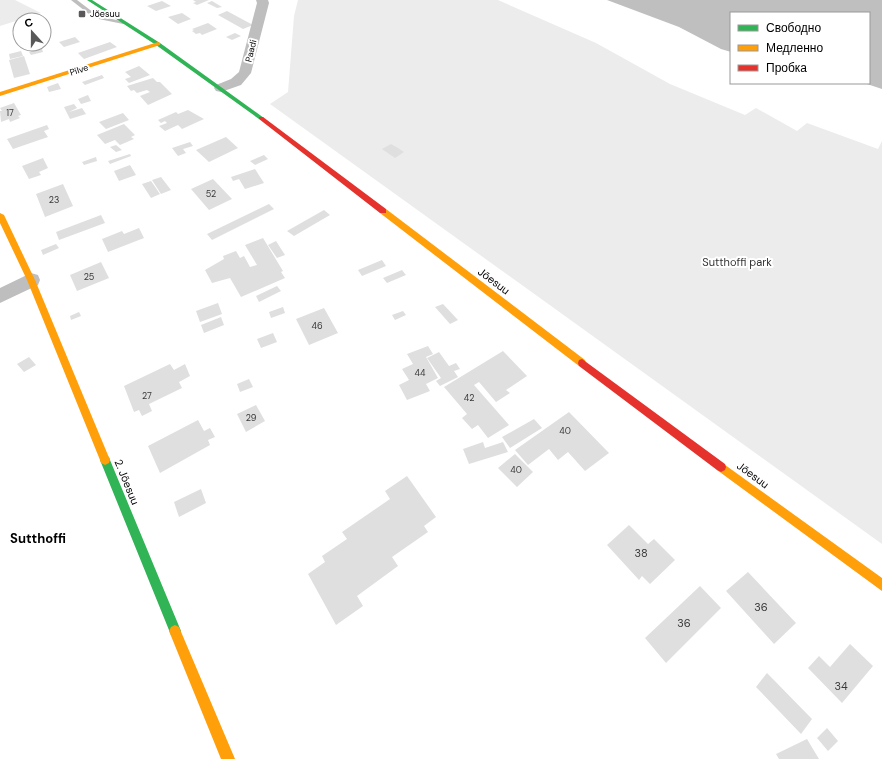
<svg xmlns="http://www.w3.org/2000/svg" width="882" height="759" viewBox="0 0 882 759" font-family="'DM Sans',sans-serif">
	<style>
		.green { fill: #ececec }
		.water { fill: #bfbfbf }
		.building { fill: #dfdfdf }
		.lines { fill: none; stroke-linecap: round; stroke-linejoin: round }
		.lane { fill: #bebebe; fill-rule: evenodd }
		.street { fill: #bebebe; fill-rule: evenodd }
		.fast { fill: #30b455; fill-rule: evenodd }
		.slow { fill: #ff9f0a; fill-rule: evenodd }
		.jam { fill: #e5322d; fill-rule: evenodd }
		.poi-dot { fill: #595959; stroke: #fff; stroke-width: 1.5 }
		.labels { text-anchor: middle; stroke-width: 4; stroke-linejoin: round; paint-order: stroke }
		.far-poi-label { font-size: 9px; fill: #000; stroke: #fff; text-anchor: start }
		.far-street-label { font-size: 9px; fill: #000; stroke: #fff }
		.number-label { font-size: 9px; fill: #383838 }
		.park-label { font-size: 11px; fill: #333; stroke: #fff }
		.street-label { font-size: 11px; fill: #000; stroke: #fff }
		.near-number-label { font-size: 11px; fill: #383838 }
		.quarter-label { font-size: 13px; font-weight: bold; fill: #000; stroke: #fff }
	</style>
	<rect width="100%" height="100%" fill="#fff"/>
	<path class="green" d="M0 0H15L41 13 0 26Z
		M298 0H498L596 43 670 84 745 115 756 108 797 131 807 123 878 149 882 141V544L270 104 288 92 294 16Z"/>
	<path class="water" d="M607 0H882V89L864 83H869V13H731V52L721 49 679 27Z"/>
	<path class="building" d="M193 0H209L197 5 193 3 196 2Z
		M162 1 171 6 156 11 147 6Z
		M212 1 222 7 217 8 207 3Z
		M227 11 253 25 243 29 218 15Z
		M182 13 191 19 178 24 168 17Z
		M208 23 217 29 202 35 200 33 196 34 192 31 194 30 192 29Z
		M235 33 241 36 232 40 226 37Z
		M75 37 80 42 64 47 59 42Z
		M110 42 117 47 84 59 78 53Z
		M42 49 43 52 31 55 29 52Z
		M21 51 23 56 10 59 9 54Z
		M24 56 30 74 14 78 9 60Z
		M139 66 150 75 129 83 125 79 131 77 125 72Z
		M102 75 104 78 85 85 82 82Z
		M153 78 157 82H160L172 94 148 105 140 96 150 92 147 90 137 93 134 90 131 91 127 86Z
		M58 83 61 89 49 92 47 87Z
		M88 95 91 101 81 104 78 99Z
		M14 103 21 115 18 116 20 118 10 122 9 119 1 122 0 111H2L0 108Z
		M74 104 77 108 69 112 82 108 86 114 70 119 64 107Z
		M188 110 204 119 182 129 178 125 165 131 159 126 167 123 165 121 161 123 158 120 176 112 178 114Z
		M123 113 129 120 106 129 99 122Z
		M124 124 135 135 131 137 134 139 120 145 115 140 105 144 97 135Z
		M47 125 49 129 44 131 48 137 13 149 7 139Z
		M226 137 238 148 209 162 196 150Z
		M190 142 193 146 183 149 186 153 178 156 172 148Z
		M391 144 398 148 404 152 395 158 382 149Z
		M116 145 122 150 116 152 110 147Z
		M130 154 131 156 110 164 108 161Z
		M264 155 268 159 255 165 250 161Z
		M96 157 97 161 84 165 82 162Z
		M43 158 48 168 39 172 41 175 29 179 22 166Z
		M130 165 136 175 119 181 114 171Z
		M255 169 264 183 245 189 239 179 233 181 231 177Z
		M161 177 171 190 161 194 152 180Z
		M213 179 232 199 209 210 191 189Z
		M151 181 160 194 151 198 142 184Z
		M63 184 73 206 45 217 36 194Z
		M269 204 274 209 212 240 207 234Z
		M324 210 330 215 294 236 287 231Z
		M101 215 105 223 59 240 56 232Z
		M139 228 144 238 108 252 102 239 122 231 124 234Z
		M263 238 283 271 281 272 285 278 241 297 230 278 212 283 205 270 224 259 223 256 236 251 240 258 244 256 250 267 257 265 245 245Z
		M276 241 285 255 277 258 268 245Z
		M56 244 59 248 43 255 41 250Z
		M382 260 386 266 362 276 358 270Z
		M101 262 109 278 77 291 70 275Z
		M402 270 406 275 387 283 383 278Z
		M277 286 281 291 259 302 256 296Z
		M218 303 222 314 200 322 196 311Z
		M443 304 458 320 450 324 435 307Z
		M283 307 285 313 271 318 269 312Z
		M324 308 338 333 309 345 296 319Z
		M403 311 406 315 395 320 392 315Z
		M79 312 81 316 71 320 70 316Z
		M221 317 224 325 204 333 201 325Z
		M273 333 277 342 261 348 257 339Z
		M428 346 433 354 426 357 438 378 426 384 430 391 407 400 399 385 409 380 402 369 413 364 407 354Z
		M503 351 527 376 506 390 510 393 496 402 479 382 474 385 509 425 488 438 478 425 472 429 462 418 467 414 444 387Z
		M439 352 449 366 456 363 460 369 454 371 458 377 440 386 436 381 441 378 427 358Z
		M29 357 36 365 24 372 17 364Z
		M170 364 174 370 185 364 190 376 179 382 182 388 149 404 152 411 142 416 139 410 134 412 124 386Z
		M249 379 253 387 240 392 237 384Z
		M256 405 265 421 246 432 237 414Z
		M569 412 609 453 585 471 568 452 558 460 549 449 528 465 515 450Z
		M534 419 542 428 510 448 502 437Z
		M198 420 204 431 210 428 215 437 208 440 210 445 160 473 148 446Z
		M483 442 485 448 503 442 508 452 469 464 463 449Z
		M515 454 533 472 517 487 498 468Z
		M407 476 436 517 424 526 428 532 392 557 398 566 357 596 363 606 336 625 308 574 325 562 322 556 347 539 342 532 390 499 385 491Z
		M201 489 206 503 179 517 174 502Z
		M629 525 648 544 654 539 675 560 650 584 642 576 639 580 607 545Z
		M748 572 796 623 774 644 726 591Z
		M700 586 721 608 666 663 645 638Z
		M850 644 873 666 842 703 808 668 819 656 830 667Z
		M767 673 812 719 801 734 756 687Z
		M827 728 838 741 828 751 817 738Z
		M807 739 819 759H779L776 754Z"/>
	<g class="lines">
		<path class="lane" d="M71 0H77L98 16 126 22 123 24 94 18Z"/>
		<path class="street" d="M256 0H268L269 3 251 73 241 85 221 92 216 91 214 88 216 85 231 79 239 72 257 3Z
			M31 273 38 275 40 280 38 285 0 303V288Z"/>
		<path class="fast" d="M87 0H92L160 43 264 118 259 119 156 45Z
			M105 455 109 457 110 460 181 631 179 635 175 637 171 635 100 460 101 457Z"/>
		<path class="slow" d="M158 42 160 43V45L0 96V92Z
			M380 209H386L585 360 586 363 585 366H579L380 213Z
			M0 213 4 215 35 280 110 460 109 463 105 465 101 463 100 460 27 280 0 223Z
			M721 462 882 578V591L717 470 716 467 717 464Z
			M175 625 179 627 235 759H221L169 631 171 627Z"/>
		<path class="jam" d="M259 117H263L386 209V213H380L259 119Z
			M582 359 725 464 726 467 725 470 721 472 717 470 579 366 578 363 579 360Z"/>
	</g>
	<rect class="poi-dot" x="78" y="10" width="8" height="8" rx="2"/>
	<g class="labels">
		<g class="far-poi-label">
			<text x="90" y="17">Jõesuu</text>
		</g>
		<g class="far-street-label">
			<text transform="translate(251 51) rotate(-76)" y="3">Paadi</text>
			<text transform="translate(79 70) rotate(-18)" y="3">Pilve</text>
		</g>
		<g class="number-label">
			<text x="10" y="116">17</text>
			<text x="211" y="197">52</text>
			<text x="54" y="203">23</text>
			<text x="89" y="280">25</text>
			<text x="317" y="329">46</text>
			<text x="420" y="376">44</text>
			<text x="147" y="399">27</text>
			<text x="469" y="401">42</text>
			<text x="251" y="421">29</text>
			<text x="565" y="434">40</text>
			<text x="516" y="473">40</text>
		</g>
		<g class="park-label">
			<text x="737" y="266">Sutthoffi park</text>
		</g>
		<g class="street-label">
			<text transform="translate(494 281) rotate(37)" y="4">Jõesuu</text>
			<text transform="translate(753 475) rotate(36)" y="4">Jõesuu</text>
			<text transform="translate(127 482) rotate(68)" y="4">2. Jõesuu</text>
		</g>
		<g class="near-number-label">
			<text x="641" y="557">38</text>
			<text x="761" y="611">36</text>
			<text x="684" y="627">36</text>
			<text x="841" y="690">34</text>
		</g>
		<g class="quarter-label">
			<text x="38" y="543">Sutthoffi</text>
		</g>
	</g>
	<rect x="730" y="12" width="140" height="72" fill="#ffffff" stroke="#999999"/>
	<rect x="738" y="25" width="20" height="6" fill="#30b455" stroke="#999999"/>
	<text x="766" y="32" font-size="12" fill="#000000">Свободно</text>
	<rect x="738" y="45" width="20" height="6" fill="#ff9f0a" stroke="#999999"/>
	<text x="766" y="52" font-size="12" fill="#000000">Медленно</text>
	<rect x="738" y="65" width="20" height="6" fill="#e5322d" stroke="#999999"/>
	<text x="766" y="72" font-size="12" fill="#000000">Пробка</text>
	<g transform="translate(32 32) rotate(339)"><circle r="19" fill="#ffffff" stroke="#999999"/>
	<path d="M0-3L7 15L0 10L-7 15Z" fill="#595959"/>
	<text y="-6" font-size="11" font-weight="bold" text-anchor="middle" fill="#000000">С</text>
	</g>
</svg>
